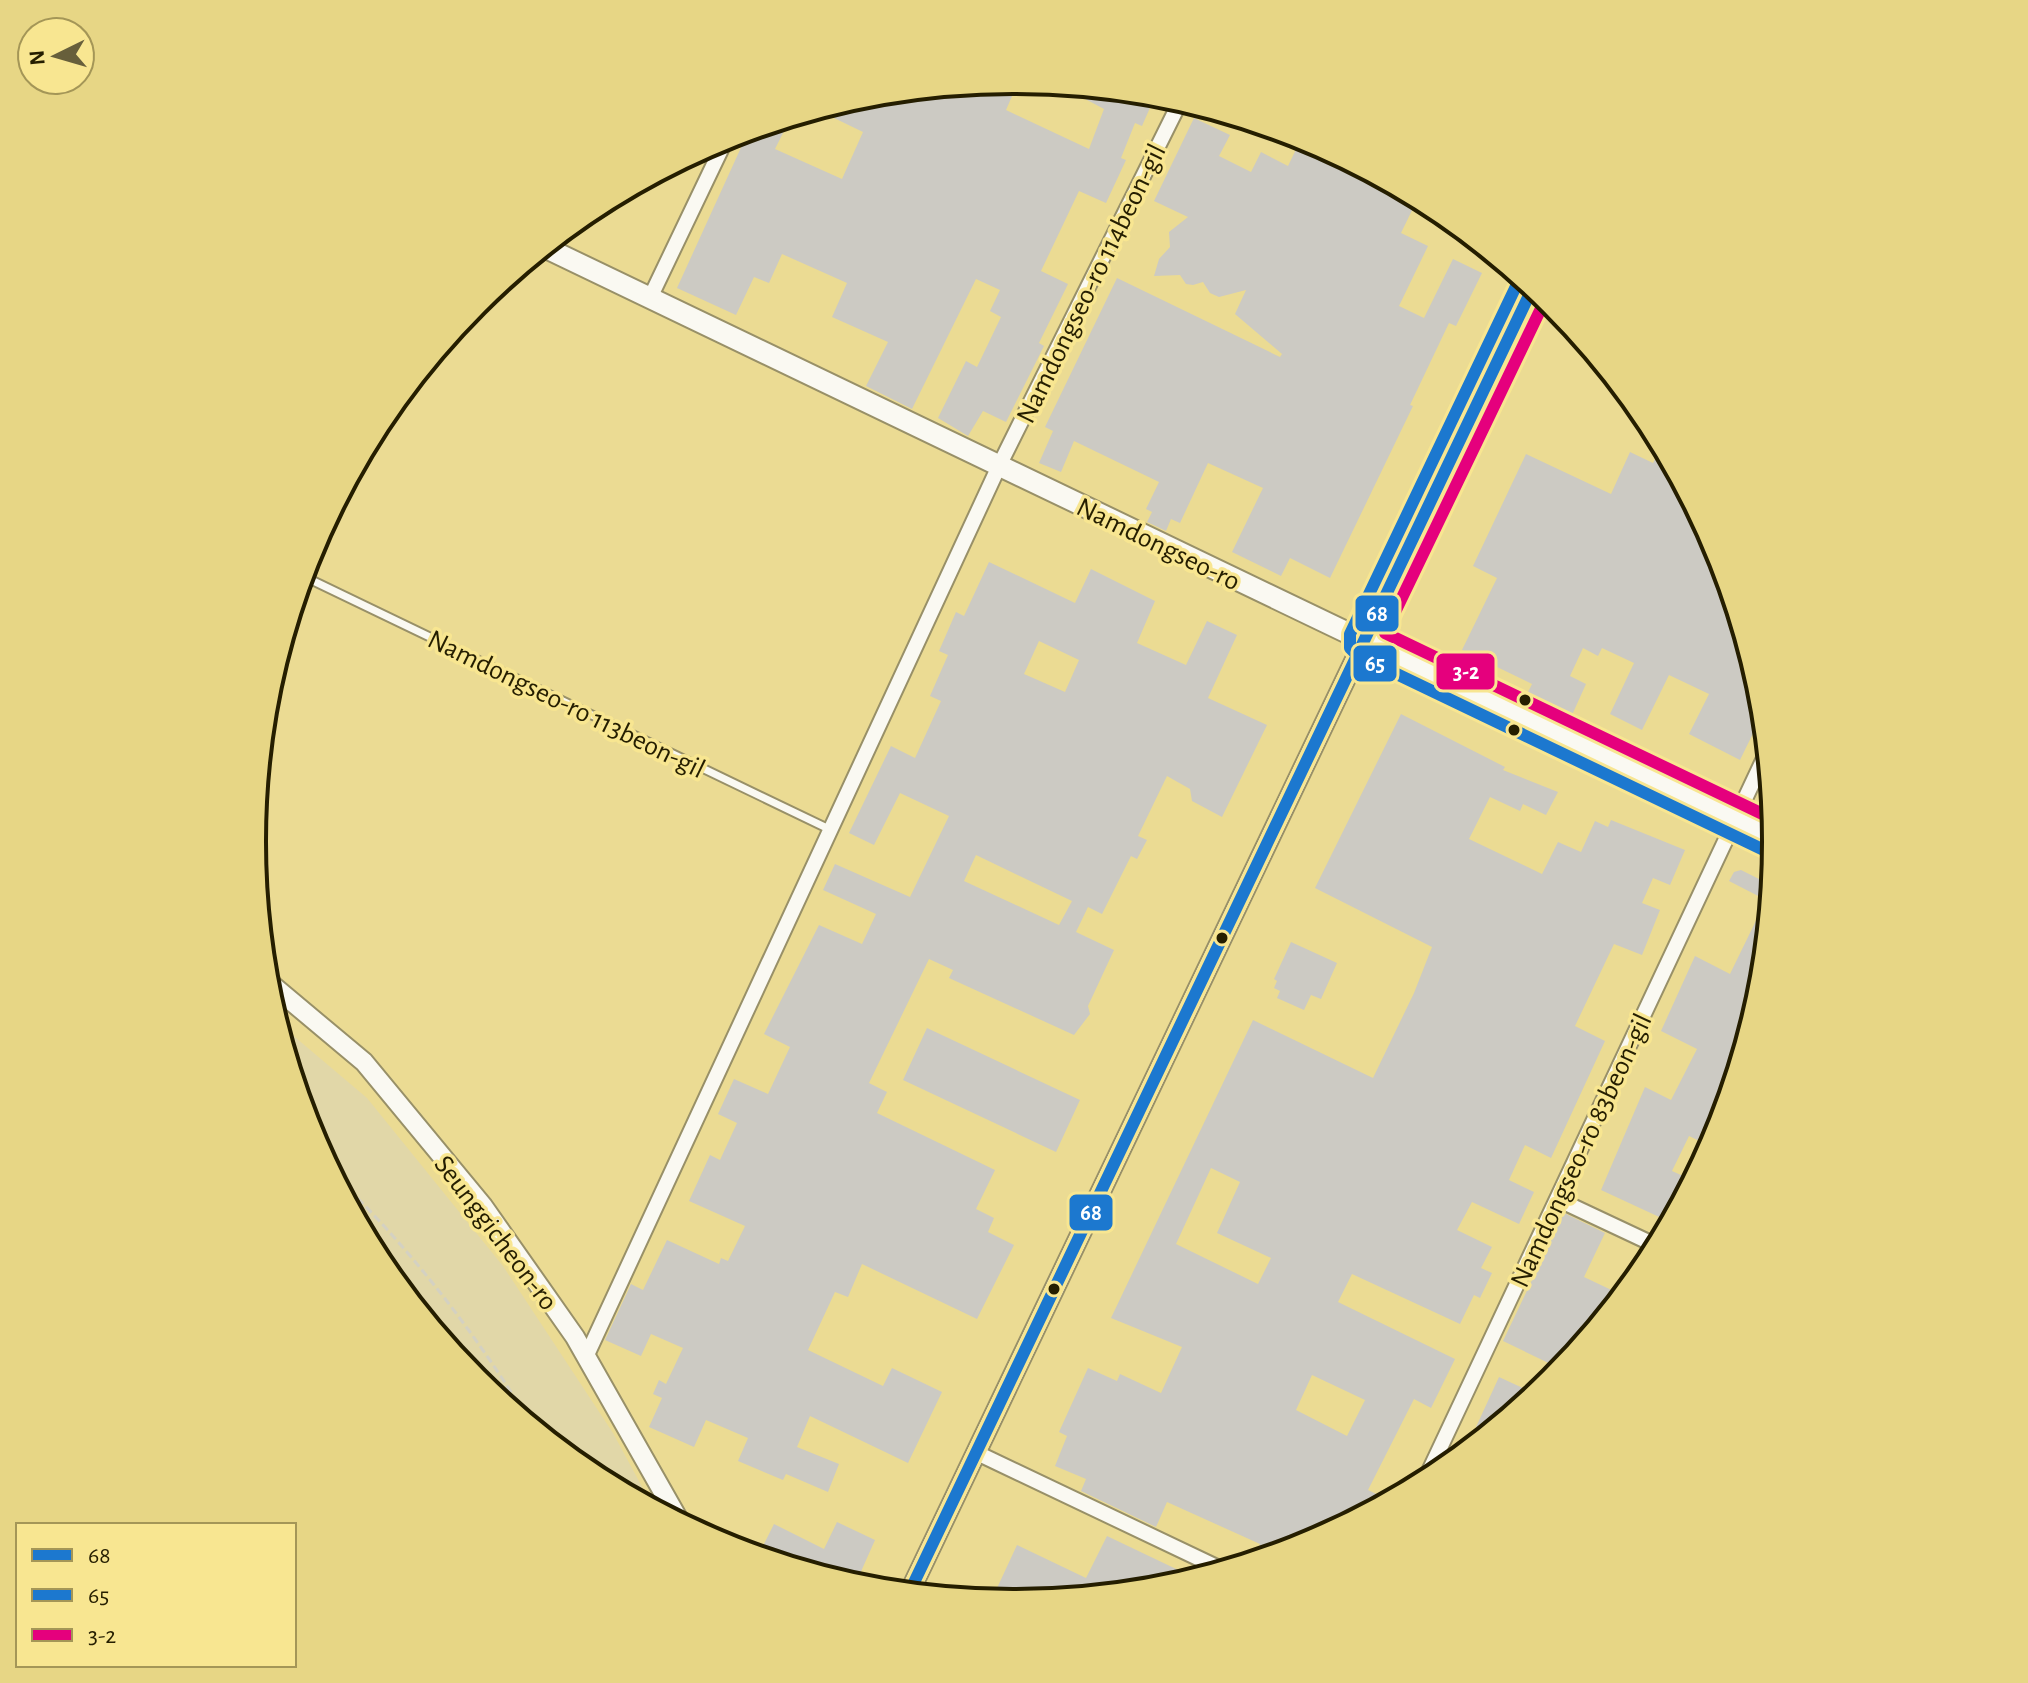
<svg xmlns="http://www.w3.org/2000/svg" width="2028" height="1683" viewBox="0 0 2028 1683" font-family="'Alegreya Sans',sans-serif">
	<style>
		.built { fill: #ebdb93 }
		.building { fill: #cccac3; fill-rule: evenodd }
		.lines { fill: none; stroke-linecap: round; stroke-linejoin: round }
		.service-casing { stroke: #989068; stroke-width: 11 }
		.minor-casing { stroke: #989068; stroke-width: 18 }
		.tertiary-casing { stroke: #989068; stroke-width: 22 }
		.secondary-casing { stroke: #989068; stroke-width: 24 }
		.path { stroke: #d4d1c2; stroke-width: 3; stroke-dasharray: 8 4; stroke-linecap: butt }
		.service { stroke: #faf9f2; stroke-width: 7 }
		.minor { stroke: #faf9f2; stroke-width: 14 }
		.tertiary { stroke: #faf9f2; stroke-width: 18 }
		.secondary { stroke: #faf9f2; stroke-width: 20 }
		.bus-1-casing { stroke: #f8e691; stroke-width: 18 }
		.bus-2-casing { stroke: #f8e691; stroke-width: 18 }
		.bus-3-casing { stroke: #f8e691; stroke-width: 18 }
		.bus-1 { stroke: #1c78cf; stroke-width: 12 }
		.bus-2 { stroke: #1c78cf; stroke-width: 12 }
		.bus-3 { stroke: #e5007d; stroke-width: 12 }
		.bus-dot { fill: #251e00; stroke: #f8e691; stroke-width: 3 }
		.labels { text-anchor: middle; stroke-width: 7; stroke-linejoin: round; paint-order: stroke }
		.street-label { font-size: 28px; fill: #251e00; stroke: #f8e691 }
		.rim { fill: none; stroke: #251e00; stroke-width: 4 }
		.line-badge { stroke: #f8e691; stroke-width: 3 }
		.badge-label { font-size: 22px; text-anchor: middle; font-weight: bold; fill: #fff }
	</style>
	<rect width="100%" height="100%" fill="#e1d7a8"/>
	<path class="built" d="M1014 80 1163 95 1306 138 1437 209 1553 303 1647 419 1718 551 1761 693 1775 842 1761 991 1717 1133 1647 1265 1552 1380 1437 1475 1305 1545 1162 1588 1014 1603 865 1588 722 1545 654 1509 613 1433 503 1266 367 1098 276 1021 267 990 253 841 267 692 311 550 381 418 476 303 591 208 723 138 866 95Z"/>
	<path class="building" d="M1019 80 1006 110 1089 149 1104 109 1057 84 1156 94 1142 126 1135 123 1121 158 1126 160 1106 203 1079 191 1041 271 1068 284 1039 343 1044 346 1006 422 983 411 968 436 938 418 966 361 977 367 1001 317 990 311 1000 290 976 279 912 409 866 386 888 342 832 317 847 283 782 254 769 283 754 277 736 315 677 288 749 130 791 117 775 149 842 179 863 132 834 118 842 102 866 95 957 86 975 94 980 83Z
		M1194 118 1230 135 1219 156 1251 172 1261 152 1288 166 1302 137 1418 198 1401 233 1428 246 1399 306 1424 318 1453 259 1482 273 1456 326 1449 323 1410 405 1413 406 1330 578 1290 558 1281 576 1232 552 1263 488 1208 463 1180 523 1171 519 1166 531 1147 522 1152 512 1146 509 1159 482 1074 441 1061 472 1039 463 1053 431 1045 427 1117 278 1280 357 1282 354 1235 314 1246 290 1219 297 1210 293 1203 282 1193 285 1186 284 1180 275 1154 276 1159 259 1170 247 1169 232 1188 217 1154 201Z
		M1662 446 1718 551 1761 693 1763 713 1740 760 1689 734 1709 694 1669 675 1642 730 1610 714 1634 663 1602 648 1598 656 1583 648 1570 676 1586 684 1572 715 1527 694 1532 684 1462 650 1497 578 1473 566 1526 454 1611 494 1630 452 1653 463Z
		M989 562 1075 603 1091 569 1155 601 1137 643 1186 665 1207 621 1237 635 1208 698 1267 725 1222 817 1192 801 1190 789 1167 776 1138 836 1147 840 1137 859 1131 856 1102 914 1088 907 1076 932 1114 950 1088 1006 1090 1014 1074 1035 949 978 953 970 929 959 869 1083 887 1092 877 1113 995 1170 976 1209 994 1218 988 1232 1014 1245 977 1319 862 1264 848 1297 835 1292 808 1350 883 1386 892 1368 942 1392 908 1463 810 1416 797 1447 839 1464 828 1492 786 1474 783 1480 738 1461 748 1438 706 1420 694 1447 649 1427 662 1398 653 1394 659 1380 666 1384 683 1348 651 1334 641 1356 605 1340 631 1284 643 1290 667 1240 719 1264 721 1258 728 1261 745 1226 689 1201 710 1155 720 1160 737 1123 718 1114 734 1079 768 1094 790 1047 764 1034 819 925 862 944 876 914 823 890 835 864 910 897 949 816 900 793 874 845 849 833 891 746 915 758 941 701 930 696 948 655 939 651 956 612 964 616ZM1039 641 1079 660 1065 692 1024 674ZM976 855 1072 901 1059 925 964 881Z
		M1401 714 1505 767 1503 770 1558 792 1546 815 1523 804 1520 811 1490 797 1469 839 1542 874 1558 842 1581 852 1595 821 1608 827 1611 820 1685 850 1670 885 1653 878 1642 903 1660 910 1642 955 1614 944 1575 1026 1605 1041 1551 1158 1525 1145 1509 1180 1534 1192 1519 1224 1472 1202 1457 1230 1492 1247 1481 1268 1492 1273 1480 1298 1474 1295 1460 1324 1352 1274 1338 1302 1455 1359 1431 1408 1414 1399 1368 1490 1389 1500 1305 1545 1253 1561 1260 1544 1167 1502 1156 1527 1081 1491 1086 1479 1055 1466 1067 1436 1059 1432 1088 1368 1117 1381 1120 1374 1161 1393 1182 1347 1111 1318 1253 1020 1373 1078 1414 993 1432 947 1315 888ZM1211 1168 1240 1182 1217 1233 1271 1258 1258 1284 1176 1244ZM1312 1375 1365 1400 1347 1436 1296 1410Z
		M1741 870 1771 885 1761 990 1729 1096 1708 1145 1689 1136 1672 1171 1692 1180 1670 1222 1601 1190 1645 1087 1671 1100 1697 1049 1661 1031 1695 956 1730 974 1766 900 1729 881 1734 872Z
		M1291 942 1337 963 1321 999 1311 995 1304 1010 1277 998 1280 991 1274 988 1277 981 1274 979Z
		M927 1028 1080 1100 1056 1152 903 1080Z
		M1564 1213 1605 1233 1584 1277 1622 1295 1561 1369 1503 1341Z
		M1499 1377 1536 1394 1489 1432 1476 1427Z
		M837 1522 875 1540 855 1585 758 1556 774 1524 824 1549Z
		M1107 1536 1195 1578 1162 1588 1014 1603 991 1601 1017 1545 1086 1578Z"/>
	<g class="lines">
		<defs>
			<path id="service" d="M303 576 831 830"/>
			<path id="minor" d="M650 298 727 137
				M1557 1199 1657 1246
				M586 1357 999 466 1181 100
				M975 1452 1223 1570
				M1424 1482 1767 752"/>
			<path id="tertiary" d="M266 980 364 1062 483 1206 575 1337 680 1522
				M909 1593 1533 287"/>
			<path id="secondary" d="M544 247 1775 838"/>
		</defs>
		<use href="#service" class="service-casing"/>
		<use href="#minor" class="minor-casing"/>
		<use href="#tertiary" class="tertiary-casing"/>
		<use href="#secondary" class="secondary-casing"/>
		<path class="path" d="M332 1173C408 1245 479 1337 532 1426"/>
		<use href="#service" class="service"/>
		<use href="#minor" class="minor"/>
		<use href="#tertiary" class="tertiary"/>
		<use href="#secondary" class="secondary"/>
		<defs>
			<path id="bus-1" d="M909 1593 1533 287"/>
			<path id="bus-2" d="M1519 280 1350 634V648L1357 655 1768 852"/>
			<path id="bus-3" d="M1546 298 1385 633 1773 819"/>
		</defs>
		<use href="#bus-1" class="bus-1-casing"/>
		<use href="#bus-2" class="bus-2-casing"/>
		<use href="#bus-3" class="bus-3-casing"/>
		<use href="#bus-1" class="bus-1"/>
		<use href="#bus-2" class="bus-2"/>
		<use href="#bus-3" class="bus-3"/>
	</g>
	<g class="bus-dot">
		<circle cx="1525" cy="700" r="7"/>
		<circle cx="1514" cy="730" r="7"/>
		<circle cx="1222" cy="938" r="7"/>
		<circle cx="1054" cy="1289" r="7"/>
	</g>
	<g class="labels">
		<g class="street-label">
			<text transform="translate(1090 283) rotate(-64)" y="10">Namdongseo-ro 114beon-gil</text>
			<text transform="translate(1159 543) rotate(26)" y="10">Namdongseo-ro</text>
			<text transform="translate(567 703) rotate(26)" y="10">Namdongseo-ro 113beon-gil</text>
			<text transform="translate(1580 1150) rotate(-65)" y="10">Namdongseo-ro 83beon-gil</text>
			<text transform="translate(497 1232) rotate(53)" y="10">Seunggicheon-ro</text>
		</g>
	</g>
	<path d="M0 0H2028V1683H0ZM1013 94H1015A747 747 0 0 1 1762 841V842A747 747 0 0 1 1015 1589H1013A747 747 0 0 1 266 842V841A747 747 0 0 1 1013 94Z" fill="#e7d685" fill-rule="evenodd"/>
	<path class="rim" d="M1013 94H1015A747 747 0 0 1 1762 841V842A747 747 0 0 1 1015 1589H1013A747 747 0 0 1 266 842V841A747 747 0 0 1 1013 94Z"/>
	<g class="line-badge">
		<rect x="1354" y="594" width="46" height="39" rx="8" fill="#1c78cf"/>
		<rect x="1352" y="644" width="46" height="39" rx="8" fill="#1c78cf"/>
		<rect x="1435" y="652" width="61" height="39" rx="8" fill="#e5007d"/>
		<rect x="1068" y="1193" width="46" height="39" rx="8" fill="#1c78cf"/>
	</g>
	<g class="badge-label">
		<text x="1377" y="621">68</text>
		<text x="1375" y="671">65</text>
		<text x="1466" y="679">3-2</text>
		<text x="1091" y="1220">68</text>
	</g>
	<rect x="16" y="1523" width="280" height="144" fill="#f8e691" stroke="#a49657" stroke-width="2"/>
	<rect x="32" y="1549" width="40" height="12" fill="#1c78cf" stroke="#a49657" stroke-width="2"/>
	<text x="88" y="1563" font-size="24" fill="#251e00">68</text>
	<rect x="32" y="1589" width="40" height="12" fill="#1c78cf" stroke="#a49657" stroke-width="2"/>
	<text x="88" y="1603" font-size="24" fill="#251e00">65</text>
	<rect x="32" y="1629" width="40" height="12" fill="#e5007d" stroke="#a49657" stroke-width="2"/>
	<text x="88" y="1643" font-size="24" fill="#251e00">3-2</text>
	<g transform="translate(56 56) rotate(265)"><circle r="38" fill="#f8e691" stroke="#a49657" stroke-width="2"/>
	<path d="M0-6L14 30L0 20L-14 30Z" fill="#675f3b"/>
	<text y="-12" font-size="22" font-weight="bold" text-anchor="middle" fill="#251e00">N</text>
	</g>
</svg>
